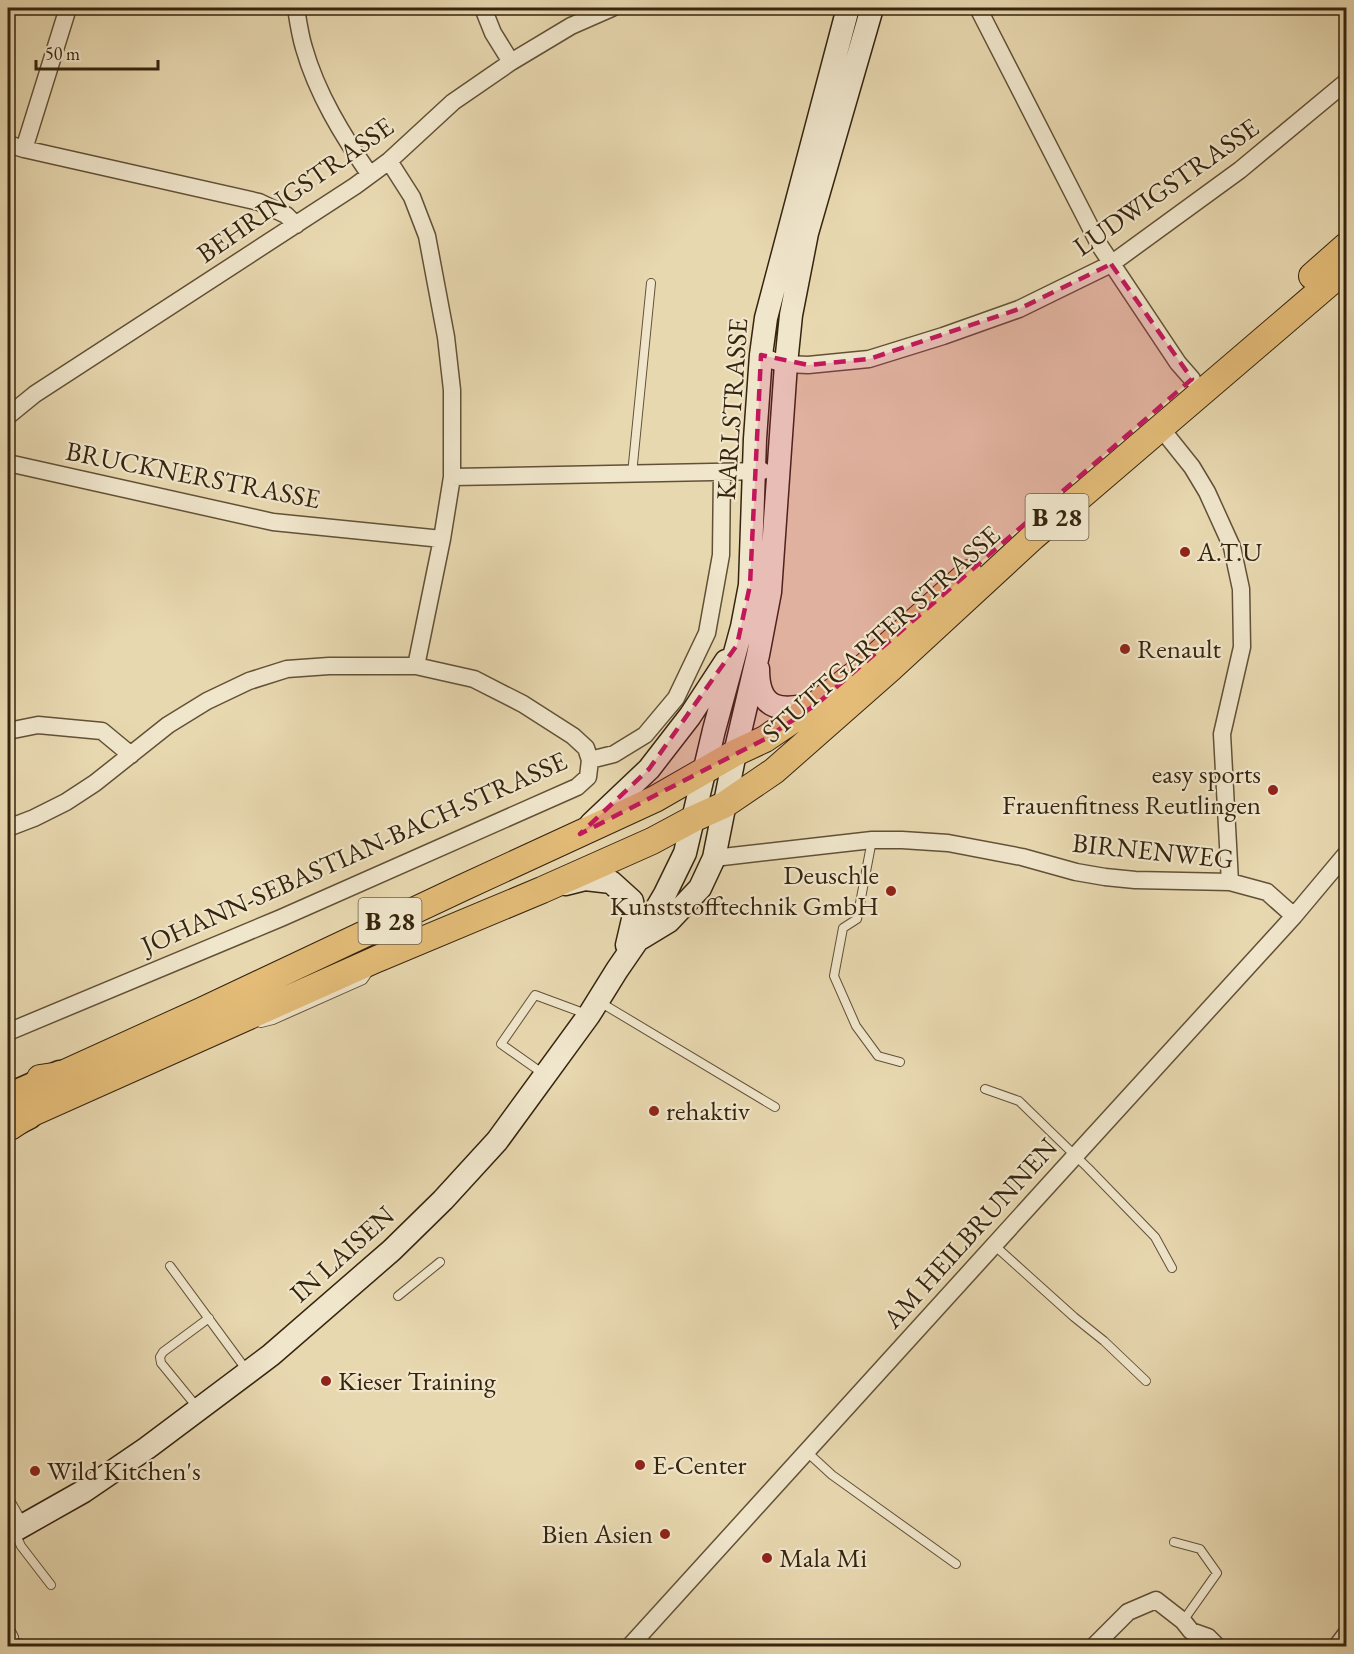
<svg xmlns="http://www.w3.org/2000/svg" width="1354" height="1654" viewBox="0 0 1354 1654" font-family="'EB Garamond',serif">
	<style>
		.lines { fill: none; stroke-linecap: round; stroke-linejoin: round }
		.lane-casing { stroke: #625136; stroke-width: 10 }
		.street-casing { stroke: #625136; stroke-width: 19 }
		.secondary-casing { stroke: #35240e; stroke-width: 25 }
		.primary-casing { stroke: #35240e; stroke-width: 28 }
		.highway-casing { stroke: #35240e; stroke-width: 31 }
		.lane { stroke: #f0e6cc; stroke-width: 8 }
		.street { stroke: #f0e6cc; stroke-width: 16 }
		.secondary { stroke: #f0e6cc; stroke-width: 22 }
		.primary { stroke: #e4bc78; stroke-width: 26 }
		.highway { stroke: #e4bc78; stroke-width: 28 }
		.marked { fill: #c2185b; fill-opacity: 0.2; stroke: #c2185b; stroke-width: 4.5; stroke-dasharray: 12 8; stroke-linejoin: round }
		.poi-dot { fill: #8f2418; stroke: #f0e6cc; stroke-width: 2 }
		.labels { text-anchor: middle; stroke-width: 4.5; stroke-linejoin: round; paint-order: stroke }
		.shield { fill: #f0e6cc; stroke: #6d5e47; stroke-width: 1.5 }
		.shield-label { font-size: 26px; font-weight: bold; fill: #35240e }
		.street-label { font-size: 27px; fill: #35240e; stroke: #f0e6cc }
		.poi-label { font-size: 27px; fill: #35240e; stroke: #f0e6cc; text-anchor: start }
	</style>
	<rect width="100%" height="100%" fill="#e8d8b0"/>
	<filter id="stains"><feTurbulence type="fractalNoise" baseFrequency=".00333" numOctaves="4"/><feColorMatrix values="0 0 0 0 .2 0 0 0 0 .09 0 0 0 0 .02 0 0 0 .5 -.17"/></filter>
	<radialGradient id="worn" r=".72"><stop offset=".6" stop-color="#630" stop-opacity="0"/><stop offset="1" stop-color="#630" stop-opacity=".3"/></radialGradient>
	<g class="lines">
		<defs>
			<path id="lane" d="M632 474 651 283
				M872 840 857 919 843 928 834 976 856 1026 878 1056 900 1062
				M598 1001 775 1107
				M261 1023 273 1020 363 980 370 970
				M545 1075 501 1044 535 995 589 1015
				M985 1089 1019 1101 1088 1168 1155 1237 1172 1268
				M994 1245 1074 1317 1104 1341 1146 1381
				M170 1266 248 1372
				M398 1296 440 1262
				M197 1407 161 1363 160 1357 163 1352 209 1318
				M807 1452 832 1475 956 1564
				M8 1497 24 1525
				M8 1518 21 1546 51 1585
				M1174 1542 1200 1549 1217 1573 1183 1621
				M8 1625 14 1637 15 1646
				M16 1643 38 1646"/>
			<path id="street" d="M296 8C298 21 300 35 304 48 317 94 343 136 370 175
				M483 8 493 33 511 62
				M978 8 1100 246 1178 363 1192 379
				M8 144 24 149 259 202 286 215 296 225
				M24 149 68 8
				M389 161 412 197 427 236 446 337 452 390V477L442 539 416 666
				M761 355 774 361 786 364 808 365 869 359 943 336 1019 309 1111 264 1240 170 1346 82
				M8 416 35 394 355 186 389 161 453 102 511 62 571 26 612 8
				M1160 427 1192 467 1207 492 1232 547 1241 589 1242 647 1222 734 1230 882
				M8 463 273 522 442 539
				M452 477 763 471
				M8 731 38 725 102 731 131 755
				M590 760 614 754 645 735 676 698 707 633 721 555 722 472
				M8 828 34 818 66 802 95 783 168 725 207 701 249 681 287 669 329 666H416L474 679 523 704 573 736 586 748 590 760 588 777 577 787 281 918 8 1032
				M714 858 872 840H902L948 843 1022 857 1076 872 1105 877 1135 880 1230 882 1267 892 1294 916
				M630 1646 1075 1156 1294 916 1346 854
				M1094 1646 1128 1612 1156 1600 1183 1621 1191 1631 1208 1637 1217 1646
				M1337 1646 1346 1634"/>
			<path id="secondary" d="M758 669C758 712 782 712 817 703
				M591 824 649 769 690 716 726 661
				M565 884 585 879 611 882 632 901 634 915 627 945
				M641 938 669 921 700 888 714 858 735 753 758 655 770 592 786 364 791 315 807 233 872 8
				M8 1534 84 1491 147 1448 271 1355 392 1250 443 1200 497 1141 589 1015 617 970 639 938 665 894 685 853 714 730 742 627 750 585 755 439 761 355 766 318 848 8"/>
			<path id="primary" d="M1312 276 1346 246
				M40 1078 60 1075 201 1011 462 888 655 799 735 753 765 739 818 703 863 668 969 573
				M10 1127 28 1115 377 959 542 890 652 841 693 819 724 805 774 771 891 668 1033 537 1346 269"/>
			<path id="highway" d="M8 1098 60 1075
				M8 1125 28 1115"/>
		</defs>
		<use href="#lane" class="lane-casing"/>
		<use href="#street" class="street-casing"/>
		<use href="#secondary" class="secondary-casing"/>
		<use href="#primary" class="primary-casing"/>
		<use href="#highway" class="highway-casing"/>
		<use href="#lane" class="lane"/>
		<use href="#street" class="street"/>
		<use href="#secondary" class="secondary"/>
		<use href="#primary" class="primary"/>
		<use href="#highway" class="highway"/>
	</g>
	<path class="marked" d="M1111 264 1192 379 818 703 765 739 580 834 649 769 737 645 750 585 761 355 808 365 869 359 1019 309Z"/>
	<g class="poi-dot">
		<circle cx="1185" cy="552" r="6"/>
		<circle cx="1125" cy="649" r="6"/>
		<circle cx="1273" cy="790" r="6"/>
		<circle cx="891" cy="891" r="6"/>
		<circle cx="654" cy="1111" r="6"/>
		<circle cx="326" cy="1381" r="6"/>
		<circle cx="640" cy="1465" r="6"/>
		<circle cx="35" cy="1471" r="6"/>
		<circle cx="665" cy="1534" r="6"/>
		<circle cx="767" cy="1558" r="6"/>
	</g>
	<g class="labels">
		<g class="shield">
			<rect x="1025.5" y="494" width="63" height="46" rx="4.5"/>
			<rect x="358.5" y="898" width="63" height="46" rx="4.5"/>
		</g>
		<g class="shield-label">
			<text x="1057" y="526">B 28</text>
			<text x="390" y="930">B 28</text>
		</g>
		<g class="street-label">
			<text transform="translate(1166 187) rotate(-35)" y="9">LUDWIGSTRASSE</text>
			<text transform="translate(295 190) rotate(-35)" y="9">BEHRINGSTRASSE</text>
			<text transform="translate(732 409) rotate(-86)" y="9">KARLSTRASSE</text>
			<text transform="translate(193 475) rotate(11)" y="9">BRUCKNERSTRASSE</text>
			<text transform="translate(881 634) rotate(-42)" y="9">STUTTGARTER STRASSE</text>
			<text transform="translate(1153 851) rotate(6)" y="9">BIRNENWEG</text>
			<text transform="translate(354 853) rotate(-24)" y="9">JOHANN-SEBASTIAN-BACH-STRASSE</text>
			<text transform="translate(970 1233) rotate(-48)" y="9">AM HEILBRUNNEN</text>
			<text transform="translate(342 1254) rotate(-42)" y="9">IN LAISEN</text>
		</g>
		<g class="poi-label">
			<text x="1197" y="561">A.T.U</text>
			<text x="1137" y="658">Renault</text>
			<text x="1261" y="783" text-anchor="end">easy sports<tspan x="1261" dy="31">Frauenfitness Reutlingen</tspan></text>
			<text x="879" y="884" text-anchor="end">Deuschle<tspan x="879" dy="31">Kunststofftechnik GmbH</tspan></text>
			<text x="666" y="1120">rehaktiv</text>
			<text x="338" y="1390">Kieser Training</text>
			<text x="652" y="1474">E-Center</text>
			<text x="47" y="1480">Wild Kitchen's</text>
			<text x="653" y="1543" text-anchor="end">Bien Asien</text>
			<text x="779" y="1567">Mala Mi</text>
		</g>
	</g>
	<rect width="1354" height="1654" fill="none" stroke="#e8d8b0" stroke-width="30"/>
	<rect x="9" y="9" width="1336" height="1636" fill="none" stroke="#35240e" stroke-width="3"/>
	<rect x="15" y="15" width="1324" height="1624" fill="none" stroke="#35240e" stroke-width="1.5"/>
	<path d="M36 60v9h122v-9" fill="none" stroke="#35240e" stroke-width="3"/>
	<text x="45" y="60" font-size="18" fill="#35240e" stroke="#f0e6cc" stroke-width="4.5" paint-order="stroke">50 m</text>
	<rect width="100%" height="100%" filter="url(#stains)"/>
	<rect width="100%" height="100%" fill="url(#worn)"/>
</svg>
